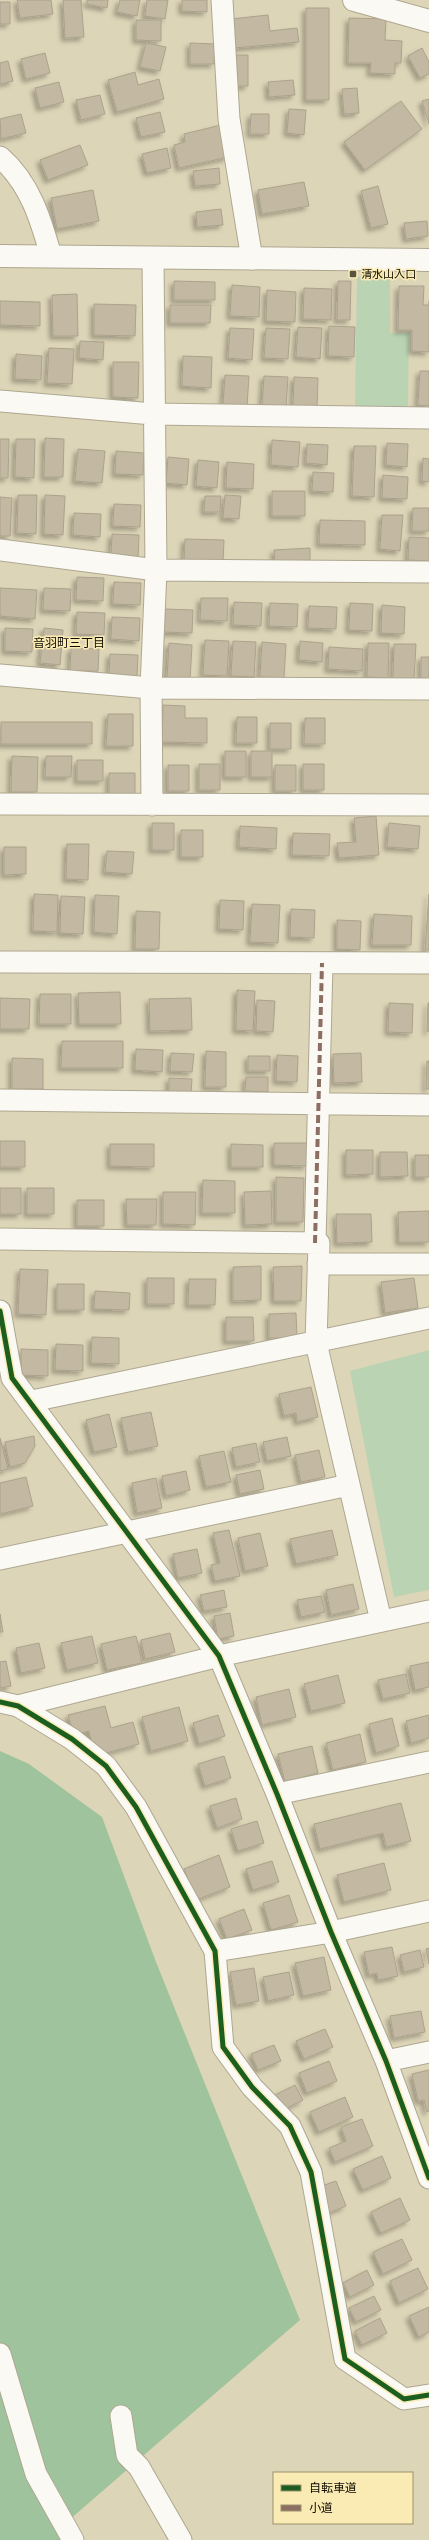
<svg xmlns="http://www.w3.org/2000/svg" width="429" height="2540" viewBox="0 0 429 2540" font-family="Poppins,'Noto Sans JP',sans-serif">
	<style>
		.green { fill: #bad4b3 }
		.forest { fill: #9fc39d }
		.building { fill: #c3b8a2; stroke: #aca28c; filter: url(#shadow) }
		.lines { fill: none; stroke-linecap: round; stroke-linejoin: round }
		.street-casing { stroke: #aea790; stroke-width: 23 }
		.secondary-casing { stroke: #aea790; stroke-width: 24 }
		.primary-casing { stroke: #aea790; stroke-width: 24 }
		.street { stroke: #faf9f4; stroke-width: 21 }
		.secondary { stroke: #faf9f4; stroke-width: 22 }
		.primary { stroke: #faf9f4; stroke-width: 22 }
		.quiet { stroke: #8d6e63; stroke-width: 4; stroke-dasharray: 8 4; stroke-linecap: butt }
		.cycleway-casing { stroke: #faebb4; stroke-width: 8 }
		.cycleway { stroke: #1b5e20; stroke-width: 5 }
		.poi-dot { fill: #585240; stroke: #faebb4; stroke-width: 1.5 }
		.labels { text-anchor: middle; stroke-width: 3; stroke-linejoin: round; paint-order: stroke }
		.poi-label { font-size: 11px; fill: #100b00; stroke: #faebb4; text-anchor: start }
		.neighbourhood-label { font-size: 12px; fill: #100b00; stroke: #faebb4 }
	</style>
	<defs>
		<filter id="shadow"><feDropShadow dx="-3.5" dy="3.5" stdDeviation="2" flood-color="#0004"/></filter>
	</defs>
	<rect width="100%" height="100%" fill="#ddd5b7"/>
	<path class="green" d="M357 277H390V333H409L408 406H355Z
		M429 1350V1590L394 1597 350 1371Z"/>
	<path class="forest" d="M0 1751 29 1764 102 1817 156 1962 300 2320 61 2527 70 2540H0Z"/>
	<path class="building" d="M17 0H51L53 14 20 18Z
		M63 0H81L84 37 65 38Z
		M87 0H108L107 8 87 4Z
		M120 0H140L137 16 117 12Z
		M147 0H168L165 19 145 16Z
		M182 0H207V12L182 11Z
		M0 2H10V24H0Z
		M306 8H329V100H306Z
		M268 15 270 31 297 28 299 42 234 48 231 19Z
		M349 18 386 19 385 40 402 41 401 63H395V74L370 73 371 63H348Z
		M136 20H161V41L136 40Z
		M146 43 166 47 160 71 140 67Z
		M190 43 215 44 214 64H190Z
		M422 48 429 62V74L420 78 408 56Z
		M45 53 50 73 26 79 21 59Z
		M231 55H248V86H231Z
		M8 61 13 81 0 84V63Z
		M135 72 138 85 159 79 164 99 117 112 108 80Z
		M293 80 295 95 269 97 268 82Z
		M59 82 64 102 40 108 35 88Z
		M357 88 359 113 344 114 342 89Z
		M100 95 105 114 81 120 76 100Z
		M429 99V124L422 101Z
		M401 101 422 129 365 170 344 142Z
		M289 109 306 110 304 135 287 133Z
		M160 112 165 132 141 137 136 118Z
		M21 114 26 133 1 139 0 119Z
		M251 114H269V134H250Z
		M221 125 228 157 179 168 174 145 185 142 184 134Z
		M80 145 88 165 48 180 40 160Z
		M167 148 171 168 147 173 142 154Z
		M219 168 220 184 195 186 193 171Z
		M304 182 309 206 262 214 258 190Z
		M378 186 388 224 371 228 361 191Z
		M93 190 99 221 57 229 51 198Z
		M221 209 223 225 197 227 196 212Z
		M427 221 428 236 406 239 404 223Z
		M174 281 215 282V300H174Z
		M338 281H351L350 320H337Z
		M232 285 260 287 259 317 230 316Z
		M399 286H424L423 305H429V301V352L412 351V330H398Z
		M304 288 332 289 331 320 303 319Z
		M267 290 296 292 295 322 266 321Z
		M77 294 78 336H53L52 295Z
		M0 301 40 302V326L0 325Z
		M94 304 136 305 135 336 94 335Z
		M170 305H211L210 323H170Z
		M329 326 355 327 354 357 328 356Z
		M298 327 322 328 320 359 296 357Z
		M230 328 254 329 252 360 228 358Z
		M266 328 290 329 288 359 264 358Z
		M80 341 104 342 103 360 79 358Z
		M49 348 74 349 72 384 47 383Z
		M16 354 42 356 41 380 15 379Z
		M183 356 212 357 211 388 182 386Z
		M113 362H139L138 398 113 397Z
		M420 371H429V406L418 405Z
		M225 375 249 376 247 407 223 405Z
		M264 376 288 377 286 407 262 406Z
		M294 377 318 378 317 408 293 407Z
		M45 438 64 439 63 477H44Z
		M0 439H9L8 478H0Z
		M16 439H35L34 478 15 477Z
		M272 440 300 442 298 467 271 465Z
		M387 443 408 444 407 467 386 465Z
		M307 444 328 445 327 465 306 463Z
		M354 446H376L374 497 352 496Z
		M78 449 105 451 102 483 75 481Z
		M116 451 144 453 143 475 115 474Z
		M168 457 189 459 187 485 166 483Z
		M423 458 429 459V482L422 481Z
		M198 460 219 462 217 488 196 486Z
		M227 462 254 464 253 489 226 488Z
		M313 472 334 473 333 492 312 491Z
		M383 475 408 477 407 499 382 498Z
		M272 491H305V516H272Z
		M18 495H37L36 534 17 533Z
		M45 495 65 496 63 535 44 534Z
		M225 495 241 496 239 519 223 518Z
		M205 496H221L220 512H204Z
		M0 497 12 498 10 536H0Z
		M114 504 141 505 140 527 113 526Z
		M413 508H429V531H412Z
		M74 513 101 514 100 537 73 535Z
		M382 515H403L400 551 380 549Z
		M320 520 365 521V545L319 544Z
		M112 534 139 535 138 558 111 556Z
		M409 537 429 538V561L408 560Z
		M185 539 224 540 223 563 184 562Z
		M310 548V563L275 562 274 550Z
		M77 577 104 578 103 601 76 600Z
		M114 582 141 583 140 605 113 604Z
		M0 588 37 590 35 619 0 616Z
		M44 588 71 589 70 611 43 610Z
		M201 598H228L227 621 200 620Z
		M234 602 262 603 261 626 233 625Z
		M270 603 298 604 297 627 269 626Z
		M350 603 373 604 372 631 349 630Z
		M382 605 405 607 404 634 381 633Z
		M309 606 337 607 336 629 308 628Z
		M165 609 193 610 192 633 164 632Z
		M77 612 105 613 104 635 76 634Z
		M112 617 140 618 139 641 111 639Z
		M5 628 33 629 32 652 5 651Z
		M44 628 63 630 60 665 40 663Z
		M205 640 229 641 227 676 203 675Z
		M233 641 256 642 254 677 231 676Z
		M300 641 323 643 322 662 299 660Z
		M262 642 286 644 284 678 260 677Z
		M169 643 192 645 190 680 167 679Z
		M368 643H389L388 678 367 677Z
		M394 644H416L414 679 393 678Z
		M329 647 363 649 362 671 328 669Z
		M71 648 99 649 98 671H70Z
		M110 654 138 655 137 677 109 676Z
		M421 657H429V680H421Z
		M163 705 185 706V718H207V743L162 742Z
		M108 714H133V746H106Z
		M237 717H257V743H236Z
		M305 718H325V744H304Z
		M1 722H92V744H1Z
		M270 723H291V749H270Z
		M225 751H246V777H225Z
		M251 751H272V777H251Z
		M12 756 38 757 37 792H11Z
		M46 756H72L71 777H45Z
		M77 760H103V781H77Z
		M199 764H220V790H199Z
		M303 764H324V790H303Z
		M168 765H189V791H168Z
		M275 765H296V791H275Z
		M109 773H135V794H109Z
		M376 816 379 855 339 858 337 843 356 842 354 818Z
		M152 823H174V850H152Z
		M389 823 420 826 418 849 387 847Z
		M240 826 277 828 276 849 239 847Z
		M181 830H203V857H181Z
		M293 833 330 834 329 856 292 855Z
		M67 844H89L88 880 66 879Z
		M4 847H26V874L4 875Z
		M107 851 134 852 132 874 105 872Z
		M34 894 58 895 57 932 33 931Z
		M429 894V950H425Z
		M95 895 119 896 117 934 94 932Z
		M61 896 85 897 83 934 60 933Z
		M220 900 244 901 243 930 219 929Z
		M252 904 280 905 278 943 250 942Z
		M291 909 315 910 314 938 290 937Z
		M136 911 160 912 159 949H135Z
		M374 914 412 916 411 945H372Z
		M337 920 361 921 360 950 337 949Z
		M237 990 255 991 253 1031 236 1030Z
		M120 992 121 1024H79L78 993Z
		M40 994H71V1024H39Z
		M0 998 30 999 29 1029H0Z
		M191 998 192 1030 150 1031 149 999Z
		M257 1000 275 1001 273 1032 256 1031Z
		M389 1003 413 1004 412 1033 388 1032Z
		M428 1003H429V1032L427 1031Z
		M62 1041H123V1068H61Z
		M136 1049 163 1050 162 1072 135 1070Z
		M206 1051 226 1052V1087H205Z
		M171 1053 194 1054 192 1072 170 1071Z
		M361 1053 362 1082 334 1083 333 1054Z
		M277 1055 298 1056 297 1082 276 1081Z
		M248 1056H270V1071H248Z
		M12 1058 43 1059V1089H12Z
		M427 1061H429V1089H426Z
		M246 1077H268V1092L245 1091Z
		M169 1078 192 1079 191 1094 169 1093Z
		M0 1141H25V1167H0Z
		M274 1143H307V1166L274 1165Z
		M110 1144H154V1167L110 1166Z
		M231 1144 263 1145V1167H231Z
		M346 1150H373V1174L346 1175Z
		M380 1152H407L408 1176 380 1177Z
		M415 1155H429V1177H415Z
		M276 1177 304 1178 303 1222H276Z
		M203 1180 235 1181V1213H202Z
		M0 1188H21V1214H0Z
		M27 1188H54V1214H27Z
		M271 1191 272 1224 245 1225 244 1192Z
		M163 1192H196L195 1225 163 1224Z
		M126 1199H157L156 1225H127Z
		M77 1200H104V1226H77Z
		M429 1211V1242H399L398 1212Z
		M336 1214H371L372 1242 337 1243Z
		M261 1266V1300L233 1301V1267Z
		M302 1266 301 1301H274L273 1267Z
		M20 1269 48 1270 46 1315 18 1314Z
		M147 1278H174V1304H147Z
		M414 1278 418 1308 385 1313 381 1282Z
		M189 1279H216L215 1305H188Z
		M57 1284H84V1310H57Z
		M95 1291 130 1293 129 1310 94 1309Z
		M296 1313 297 1338H269V1314Z
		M226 1317H253L254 1341H226Z
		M92 1337 119 1338V1364L91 1363Z
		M56 1344 83 1345V1371L55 1370Z
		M21 1349 48 1350V1376L21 1375Z
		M311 1387 318 1417 297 1422 296 1413 284 1416 279 1394Z
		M151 1412 158 1446 128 1452 121 1418Z
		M109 1414 117 1447 94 1452 86 1420Z
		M34 1436 35 1446 25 1463 10 1467 5 1442Z
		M287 1437 291 1456 267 1461 263 1442Z
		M0 1438 8 1469 0 1471Z
		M256 1443 260 1462 236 1467 232 1448Z
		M319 1450 325 1477 301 1482 295 1455Z
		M224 1451 231 1482 206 1487 199 1456Z
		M260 1470 264 1489 240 1494 236 1475Z
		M186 1471 190 1490 166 1496 162 1476Z
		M26 1477 33 1506 0 1514V1483Z
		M156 1478 162 1508 137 1513 132 1483Z
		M229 1530 240 1576 215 1581 211 1565 220 1563 213 1533Z
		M332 1530 338 1555 296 1564 290 1539Z
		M260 1533 268 1566 245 1571 238 1538Z
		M197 1549 202 1573 178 1578 173 1554Z
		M353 1584 359 1609 331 1615 326 1590Z
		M224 1590 227 1607 204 1611 200 1595Z
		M321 1596 325 1612 301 1617 297 1600Z
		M230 1613 234 1636 218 1639 214 1616Z
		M0 1614 3 1632H0Z
		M170 1633 175 1652 145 1659 141 1640Z
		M92 1636 98 1663 67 1670 61 1643Z
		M136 1636 142 1663 107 1670 101 1644Z
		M39 1643 45 1668 21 1673 16 1648Z
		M6 1661 11 1686 0 1688V1662Z
		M429 1662V1687L415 1690 410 1666Z
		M406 1674 410 1693 383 1699 378 1680Z
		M338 1675 345 1703 311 1711 304 1684Z
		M289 1689 296 1717 262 1725 256 1697Z
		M105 1706 111 1728 133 1722 139 1744 95 1756 89 1731 74 1735 68 1715Z
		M179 1707 188 1741 151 1751 142 1717Z
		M218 1715 225 1736 199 1744 193 1723Z
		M429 1715V1738L411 1743 406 1721Z
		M392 1718 399 1746 376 1753 369 1724Z
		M360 1734 366 1762 333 1770 326 1743Z
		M312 1746 318 1773 285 1782 278 1754Z
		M224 1756 231 1778 205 1786 198 1764Z
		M236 1798 242 1819 217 1828 210 1806Z
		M401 1803 411 1841 386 1847 383 1833 320 1849 314 1824Z
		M257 1821 264 1843 238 1851 231 1829Z
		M219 1855 230 1887 196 1900 184 1869Z
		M272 1861 279 1882 253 1890 246 1869Z
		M384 1863 391 1890 344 1902 337 1875Z
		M289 1895 298 1922 271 1930 263 1903Z
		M244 1909 252 1930 227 1939 219 1919Z
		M392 1947 398 1976 378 1980 377 1973 369 1975 364 1952Z
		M429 1948V1964L426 1949Z
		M420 1950 424 1967 404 1972 400 1955Z
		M324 1957 331 1990 303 1996 295 1963Z
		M254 1968 259 2001 236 2005 230 1972Z
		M289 1972 294 1995 268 2001 263 1977Z
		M421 2011 425 2032 394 2038 390 2016Z
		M325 2029 333 2047 304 2059 296 2041Z
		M274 2045 281 2061 258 2070 251 2054Z
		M329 2061 337 2081 307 2093 299 2073Z
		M429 2070V2111L427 2112 424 2100 418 2101 412 2074Z
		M295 2085 303 2100 281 2111 273 2096Z
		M345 2097 353 2117 319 2132 310 2112Z
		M362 2119 373 2146 335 2162 329 2148 346 2141 341 2127Z
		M382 2156 391 2178 363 2190 353 2169Z
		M336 2181 346 2206 326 2214 316 2188Z
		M400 2198 410 2220 381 2233 371 2212Z
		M402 2239 412 2260 383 2274 373 2252Z
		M418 2268 428 2289 399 2303 390 2281Z
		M367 2270 374 2285 350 2297 343 2283Z
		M374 2296 381 2310 356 2322 349 2308Z
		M429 2307V2332L419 2337 409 2316Z
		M380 2318 387 2333 362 2345 355 2331Z"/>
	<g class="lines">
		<defs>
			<path id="street" d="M222 0 229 119 252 259
				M0 157C30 183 41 220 51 256
				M0 401 153 414 429 418
				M0 550 156 570 429 572
				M0 675 151 688 429 689
				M0 804 429 805
				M152 805 151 688 156 570 153 258
				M0 962 429 963
				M0 1100 429 1105
				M0 1239 319 1243 316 1343 381 1621
				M315 1243 322 963
				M318 1264H429
				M0 1311 12 1378 219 1656 277 1794 331 1932 386 2061 429 2178
				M32 1401 429 1318
				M0 1559 349 1485
				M0 1702 18 1706 72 1739 106 1766 136 1807 215 1951 223 2047 252 2087 290 2126 311 2172 345 2359 404 2399 429 2395
				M18 1706 219 1656 429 1611
				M277 1794 429 1762
				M215 1951 331 1932 429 1911
				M386 2061 429 2052
				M0 2354 36 2474 73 2540
				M121 2416 127 2455 139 2467 181 2540"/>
			<path id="secondary" d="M0 256 429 260"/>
			<path id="primary" d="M354 0 429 21"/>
		</defs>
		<use href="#street" class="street-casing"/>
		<use href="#secondary" class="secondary-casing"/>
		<use href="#primary" class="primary-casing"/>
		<use href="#street" class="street"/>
		<use href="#secondary" class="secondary"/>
		<use href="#primary" class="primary"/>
		<path class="quiet" d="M315 1243 322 963"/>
		<defs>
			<path id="cycleway" d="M0 1311 12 1378 219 1656 277 1794 331 1932 386 2061 429 2178
				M0 1702 18 1706 72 1739 106 1766 136 1807 215 1951 223 2047 252 2087 290 2126 311 2172 345 2359 404 2399 429 2395"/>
		</defs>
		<use href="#cycleway" class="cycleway-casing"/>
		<use href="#cycleway" class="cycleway"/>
	</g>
	<rect class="poi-dot" x="349" y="270" width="8" height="8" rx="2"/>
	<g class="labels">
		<g class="poi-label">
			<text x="361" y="278">清水山入口</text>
		</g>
		<g class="neighbourhood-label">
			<text x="69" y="647">音羽町三丁目</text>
		</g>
	</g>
	<rect x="273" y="2472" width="140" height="52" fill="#faebb4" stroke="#9c916c"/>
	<rect x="281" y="2485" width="20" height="6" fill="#1b5e20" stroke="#9c916c"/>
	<text x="309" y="2492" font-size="12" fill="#100b00">自転車道</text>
	<rect x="281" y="2505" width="20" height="6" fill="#8d6e63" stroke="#9c916c"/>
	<text x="309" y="2512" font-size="12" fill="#100b00">小道</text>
</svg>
